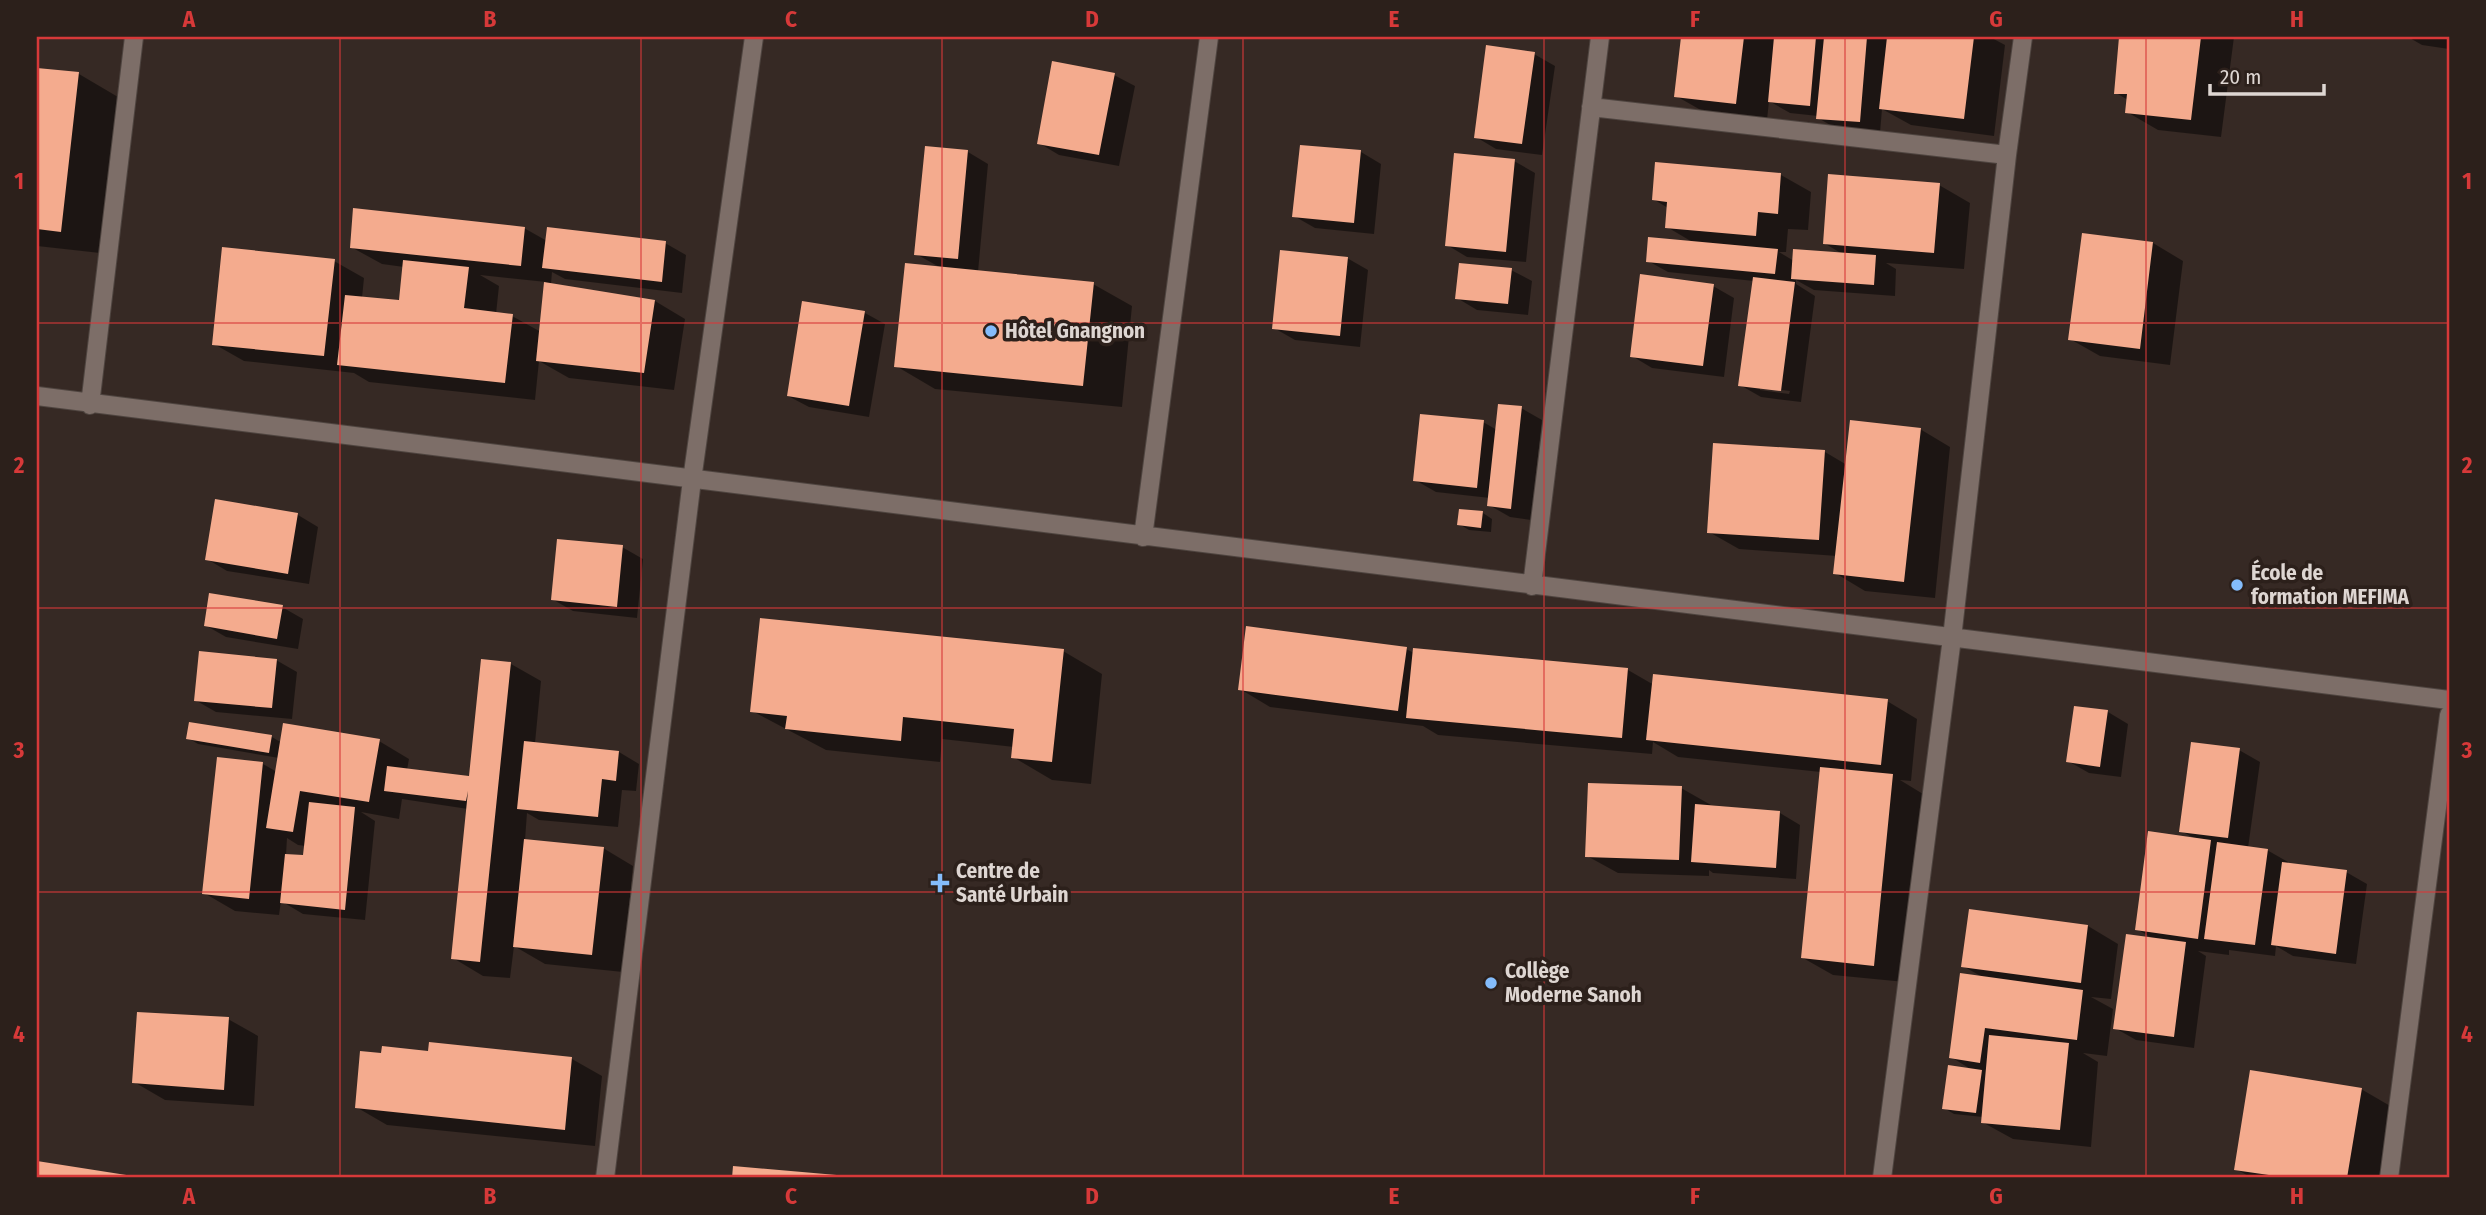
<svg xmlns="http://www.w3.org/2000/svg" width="2486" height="1215" viewBox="0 0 2486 1215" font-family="'Fira Sans Condensed',sans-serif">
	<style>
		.shadow { fill: #0007; fill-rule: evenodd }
		.building { fill: #f4ab8e }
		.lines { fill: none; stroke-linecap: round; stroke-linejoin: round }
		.minor-casing { stroke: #4f4540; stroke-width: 20 }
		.minor { stroke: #7d6e68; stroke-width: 18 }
		.grid { fill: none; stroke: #d73939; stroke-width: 2; stroke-opacity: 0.55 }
		.poi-dot { fill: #84bcfb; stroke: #2c201b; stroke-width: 2.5 }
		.labels { text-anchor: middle; stroke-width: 7; stroke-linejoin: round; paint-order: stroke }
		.poi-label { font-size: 21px; font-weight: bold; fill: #ded6d2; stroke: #2c201b; text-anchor: start }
		.neatline { fill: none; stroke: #d73939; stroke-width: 2.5 }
		.grid-label { font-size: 23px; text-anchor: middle; font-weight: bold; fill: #d73939 }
	</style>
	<rect width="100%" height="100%" fill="#362924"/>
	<path class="shadow" d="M1683 37H1990L2005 45 1994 136 1911 125 1882 109 1880 133 1839 130 1818 118V116L1790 113 1769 101 1767 120 1706 113 1676 96Z
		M2120 37H2234L2221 137 2158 130 2127 112 2128 100 2116 93Z
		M2408 37H2449V49L2422 45Z
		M1534 54 1555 66 1542 155 1496 149 1476 137Z
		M37 69 79 74 118 97 100 253 37 246Z
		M1114 75 1135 86 1119 166 1059 155 1039 143Z
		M1301 147 1361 152 1381 164 1374 234 1315 228 1294 216Z
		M968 152 988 164 978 272 1093 284 1132 306 1122 407 935 389 896 366 943 269 916 254Z
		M1514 161 1535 173 1526 262 1467 257 1447 245Z
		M1781 175 1811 192 1808 230 1788 229 1786 252H1779L1794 261 1844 255 1824 243 1939 185 1970 203 1964 269 1886 263 1896 269 1895 296 1814 290 1796 280V284L1815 296 1801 402 1761 397 1740 385 1754 281 1668 272 1648 261 1694 243 1667 227 1668 208 1653 199ZM1760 387 1790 391 1789 394 1760 390Z
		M524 228 547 241 665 243 686 255 682 293 565 279 552 272 551 284 655 301 685 319 674 390 569 378 539 361 535 400 369 382 354 373 244 361 214 344 334 261 364 278 362 298 400 302 404 267 382 264 351 247ZM480 275 546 282 541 332 512 316 496 314 499 286Z
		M2083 235 2153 243 2183 261 2170 365 2100 356 2070 339Z
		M1347 258 1368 270 1360 347 1295 340 1274 328Z
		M1511 270 1532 281 1528 315 1477 310 1457 298Z
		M1713 286 1734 298 1724 377 1652 368 1632 356Z
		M865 313 885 324 869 417 809 407 788 396Z
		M1521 408 1542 420 1531 520 1510 517 1489 505 1490 498 1436 492 1415 480 1483 422 1497 430Z
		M1920 429 1950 447 1935 598 1865 591 1835 573 1837 556 1739 549 1709 532 1825 452 1847 465Z
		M216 501 298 515 318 527 309 584 227 571 207 559Z
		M1483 513 1492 519 1491 532 1469 530 1459 524Z
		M622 547 643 559 637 618 573 611 552 599Z
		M282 607 303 619 298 649 226 637 205 625Z
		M1406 649 1414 653V650L1628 670 1654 685 1887 701 1917 719 1911 781 1900 780 1923 794 1905 982 1833 975 1803 958 1821 772 1678 757 1653 742 1652 754 1438 735 1423 726 1270 707 1240 689Z
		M1063 651 1102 674 1091 784 1052 780 1013 757 1014 747 942 739 940 762 826 750 752 711Z
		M276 660 297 672 292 719 216 712 195 700Z
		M511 664 541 681 535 743 619 752 639 764 636 791 622 790 618 827 539 820 527 813 525 840 603 848 633 866 623 972 545 964 514 946 510 978 483 976 453 958 468 809 402 799 399 819 361 812 375 821 365 920 303 914 281 901 279 915 235 911 204 893 218 759 263 764 277 772 279 758 198 744 188 738 272 737 282 743 379 741 409 759 407 770 471 778ZM287 838 298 845 306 846 305 857 286 855Z
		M2075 708 2108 712 2128 724 2121 777 2089 773 2068 761Z
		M2239 750 2260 762 2248 848 2267 850 2288 862 2287 864 2346 872 2367 884 2356 964 2293 956 2276 946 2275 956 2229 950V955L2198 951 2206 956 2194 1048 2136 1040 2115 1028 2155 940 2137 929 2196 839 2181 831Z
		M1681 788 1711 805 1780 813 1800 825 1796 879 1713 873 1709 870V876L1618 873 1587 856Z
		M1971 911 2088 926 2118 944 2111 999 2091 997 2113 1009 2107 1056 2083 1053 2098 1062 2091 1147 2013 1139 1982 1122 1983 1117 1954 1114 1944 1108 1972 1070 1951 1057 1984 978 1963 966Z
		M228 1019 258 1036 254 1106 165 1100 134 1082Z
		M430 1044 572 1059 602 1076 595 1146 387 1125 356 1107 382 1055 430 1053Z
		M2361 1089 2392 1107 2380 1178H2252L2236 1169Z
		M37 1163 137 1178H37Z
		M735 1168 850 1178H734Z"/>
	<path class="building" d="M1681 37H1744L1736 104 1674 97Z
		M1774 37H1816L1810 106 1768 102Z
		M1824 37H1867L1860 122 1816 119Z
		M1887 37H1974L1964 119 1879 109Z
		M2119 37H2201L2191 120 2125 113 2127 94H2114Z
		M1486 45 1535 52 1522 144 1474 138Z
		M1052 61 1115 73 1099 155 1037 144Z
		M37 68 79 72 61 232 37 229Z
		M1300 145 1361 150 1354 223 1292 217Z
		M925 146 968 150 958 259 914 255Z
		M1454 153 1515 159 1506 252 1445 246Z
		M1655 162 1781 173 1778 214 1758 212 1756 236 1665 228 1667 202 1652 200Z
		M1828 174 1940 183 1934 253 1823 244Z
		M353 208 525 227 521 266 350 248Z
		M547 227 666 241 662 282 542 268Z
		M2082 233 2153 242 2140 349 2068 340Z
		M1648 237 1778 249 1775 274 1646 262Z
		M222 247 335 259 324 356 212 345Z
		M1793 249 1876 255 1874 285 1791 279Z
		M1280 250 1348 257 1340 336 1272 329Z
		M403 260 469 267 464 308 513 314 505 383 337 365 345 295 399 300Z
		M905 263 1094 282 1083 386 894 367Z
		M1459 263 1512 268 1508 304 1455 299Z
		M1640 274 1714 284 1703 366 1630 357Z
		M1753 277 1795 282 1781 391 1738 386Z
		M544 282 655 300 644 373 536 361Z
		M802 301 865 311 849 406 787 396Z
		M1498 404 1522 406 1511 509 1487 506Z
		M1420 414 1484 420 1477 488 1413 481Z
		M1850 420 1921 428 1904 582 1833 574Z
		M1713 443 1825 450 1819 540 1707 533Z
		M215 499 298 513 288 574 205 560Z
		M1459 509 1483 511 1481 528 1457 525Z
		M557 539 623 545 617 607 551 600Z
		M209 593 283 605 277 639 204 626Z
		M760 618 1064 649 1052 762 1011 758 1014 729 903 717 901 741 785 729 787 716 750 712Z
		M1246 626 1407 647 1398 711 1238 690Z
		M1413 648 1628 668 1622 738 1406 718Z
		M199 651 277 659 272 708 194 701Z
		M481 659 511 662 480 962 451 959 468 791 466 801 384 791 387 766 469 776Z
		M1653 674 1888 699 1881 765 1646 740Z
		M2074 706 2108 710 2100 767 2066 762Z
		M189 722 272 735 269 753 186 739Z
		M283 723 380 739 369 802 300 791 293 832 266 828Z
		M524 741 619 751 616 781 602 779 598 817 517 809Z
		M2191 742 2240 748 2228 838 2179 832Z
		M217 757 263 762 249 899 202 894Z
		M1820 767 1893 774 1874 966 1801 958Z
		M1588 783 1682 786 1679 860 1585 857Z
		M309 802 355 807 345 910 280 903 285 854 303 855Z
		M1695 804 1780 811 1776 868 1691 862Z
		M2148 831 2211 840 2198 939 2135 930Z
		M524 839 604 847 592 955 513 947Z
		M2217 842 2268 849 2255 945 2204 939Z
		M2282 862 2347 870 2336 954 2271 945Z
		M1969 909 2088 925 2081 983 1961 967Z
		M2126 934 2186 942 2174 1037 2113 1029Z
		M1960 973 2083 990 2077 1040 1985 1028 1980 1063 1949 1058Z
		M137 1012 229 1017 224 1090 132 1083Z
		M1989 1035 2069 1043 2060 1130 1981 1123Z
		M429 1042 572 1057 565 1130 355 1108 360 1051 381 1053 382 1046 428 1051Z
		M1948 1065 1982 1070 1976 1113 1942 1109Z
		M2250 1070 2362 1088 2347 1178H2289L2234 1170Z
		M37 1161 139 1177V1178H37Z
		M733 1166 848 1176V1178H732Z"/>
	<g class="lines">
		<defs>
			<path id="minor" d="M1591 107 2007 155
				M37 396 2449 700
				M90 405 134 37
				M1143 537 1209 37
				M1532 586 1600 37
				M605 1178 692 480 754 37
				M1882 1178 1952 638 2007 155 2023 37
				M2389 1178 2449 715"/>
		</defs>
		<use href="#minor" class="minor-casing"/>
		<use href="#minor" class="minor"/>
	</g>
	<path class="grid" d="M340 37V1178M641 37V1178M942 37V1178M1243 37V1178M1544 37V1178M1845 37V1178M2146 37V1178M37 323H2449M37 608H2449M37 892H2449"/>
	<g class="poi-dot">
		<circle cx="991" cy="331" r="7"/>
		<circle cx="2237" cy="585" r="7"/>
		<path d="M936.5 872.5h7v7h7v7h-7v7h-7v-7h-7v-7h7z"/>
		<circle cx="1491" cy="983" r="7"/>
	</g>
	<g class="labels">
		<g class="poi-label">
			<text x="1005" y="338">Hôtel Gnangnon</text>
			<text x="2251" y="580">École de<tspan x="2251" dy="24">formation MEFIMA</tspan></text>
			<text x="956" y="878">Centre de<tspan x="956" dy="24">Santé Urbain</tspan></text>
			<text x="1505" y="978">Collège<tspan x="1505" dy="24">Moderne Sanoh</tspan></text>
		</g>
	</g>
	<rect width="2486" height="1215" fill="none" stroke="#2c201b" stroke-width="77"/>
	<path d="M2210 84v10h114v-10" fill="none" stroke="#ded6d2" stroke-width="3.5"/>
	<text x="2220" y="84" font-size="21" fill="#ded6d2" stroke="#2c201b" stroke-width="5" paint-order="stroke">20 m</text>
	<rect x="38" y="38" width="2410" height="1138" class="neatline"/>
	<g class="grid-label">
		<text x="189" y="27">A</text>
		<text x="490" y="27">B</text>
		<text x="791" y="27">C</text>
		<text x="1092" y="27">D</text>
		<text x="1394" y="27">E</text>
		<text x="1695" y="27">F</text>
		<text x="1996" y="27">G</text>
		<text x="2297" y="27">H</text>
		<text x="19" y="189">1</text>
		<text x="2467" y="189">1</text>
		<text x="19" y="473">2</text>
		<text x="2467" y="473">2</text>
		<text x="19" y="758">3</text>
		<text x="2467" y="758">3</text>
		<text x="19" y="1042">4</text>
		<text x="2467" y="1042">4</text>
		<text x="189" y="1204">A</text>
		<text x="490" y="1204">B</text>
		<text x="791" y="1204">C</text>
		<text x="1092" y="1204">D</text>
		<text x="1394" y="1204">E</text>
		<text x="1695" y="1204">F</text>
		<text x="1996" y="1204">G</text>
		<text x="2297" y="1204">H</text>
	</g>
</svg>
